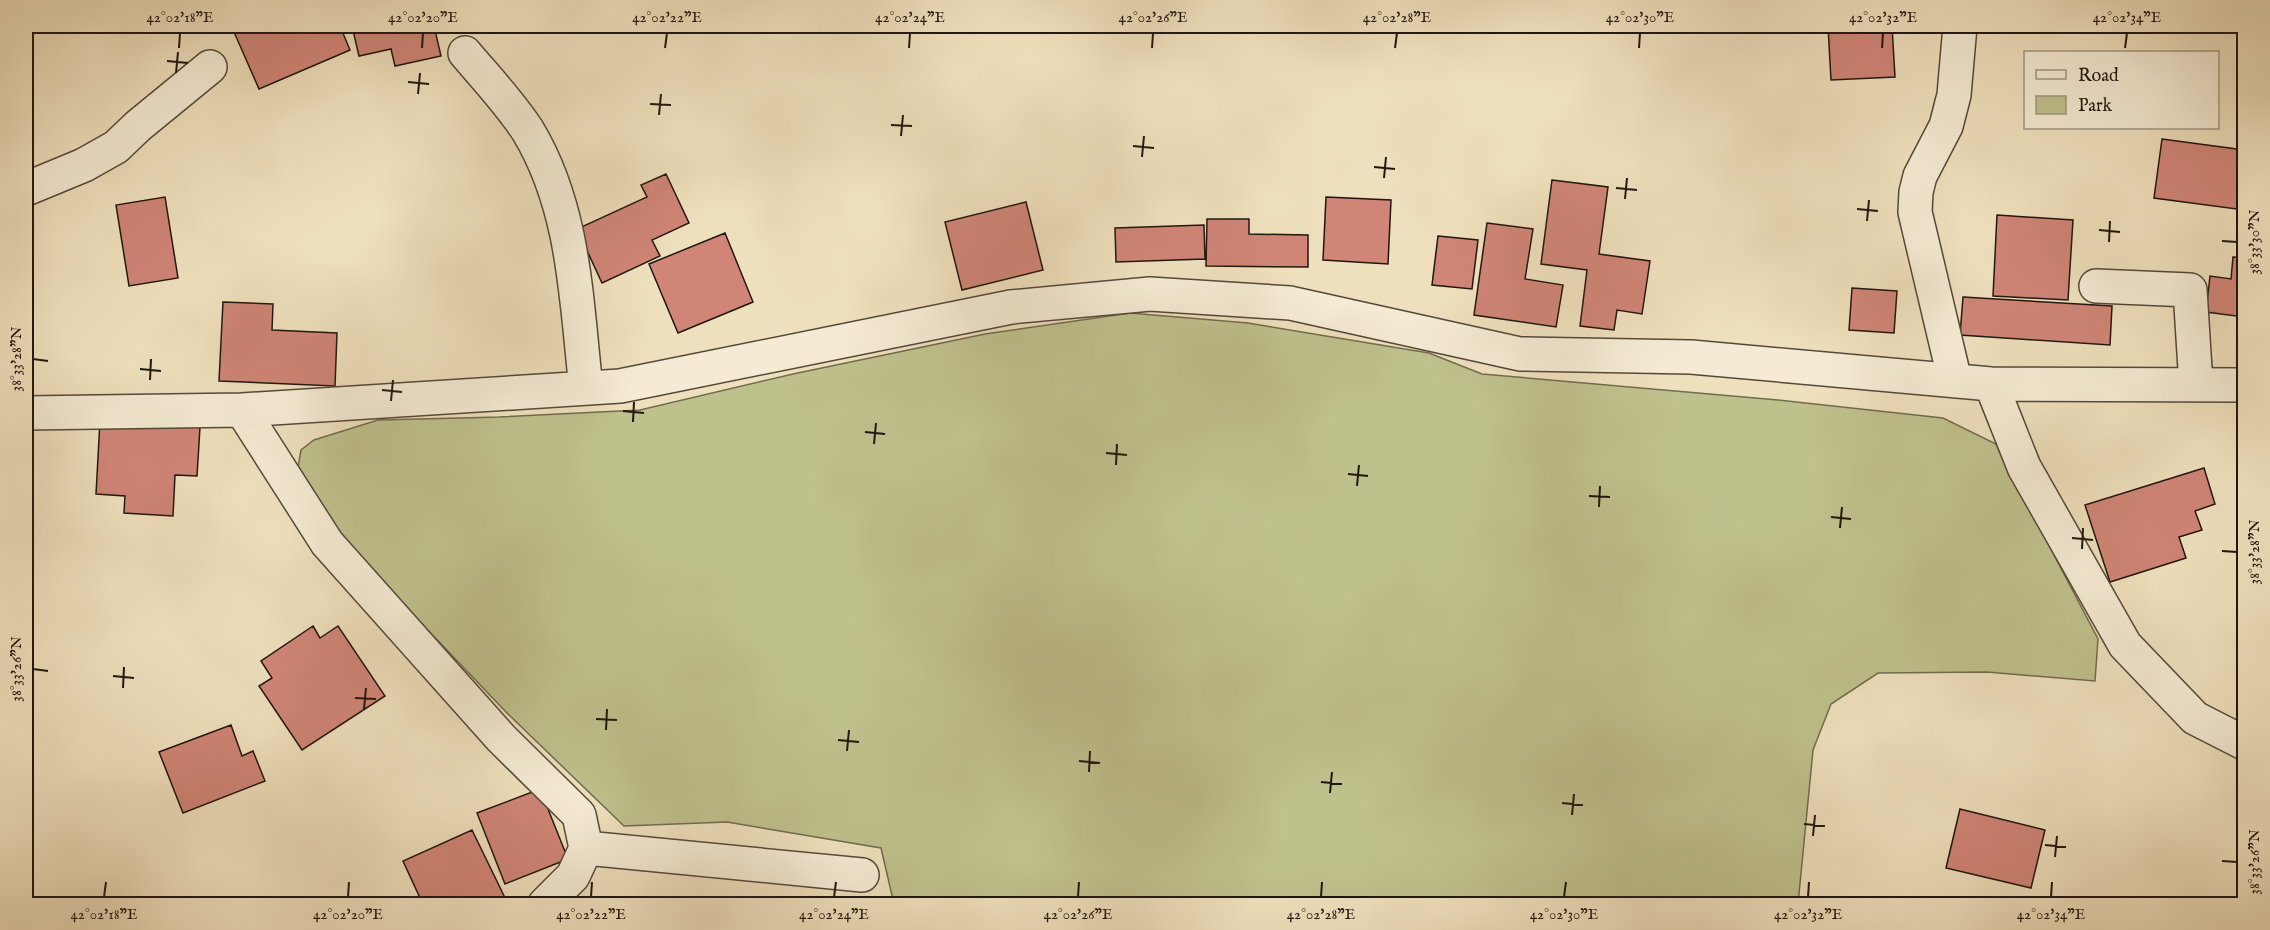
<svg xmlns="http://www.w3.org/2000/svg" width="2270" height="930" viewBox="0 0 2270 930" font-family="'IM FELL English',serif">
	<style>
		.green { fill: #bfc18d; stroke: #706c4e; stroke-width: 1.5 }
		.building { fill: #d08577; stroke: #201610; stroke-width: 1.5 }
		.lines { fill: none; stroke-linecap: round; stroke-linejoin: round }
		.minor-casing { stroke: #54483b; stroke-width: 36 }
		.minor { stroke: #f5ebd4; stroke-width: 33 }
		.ticks { fill: none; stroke: #201610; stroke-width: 2 }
		.neatline { fill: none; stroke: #201610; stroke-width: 2 }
		.ticks-label { font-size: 15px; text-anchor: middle; fill: #201610 }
	</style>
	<rect width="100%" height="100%" fill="#efe0bd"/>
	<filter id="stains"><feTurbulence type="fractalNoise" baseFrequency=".00333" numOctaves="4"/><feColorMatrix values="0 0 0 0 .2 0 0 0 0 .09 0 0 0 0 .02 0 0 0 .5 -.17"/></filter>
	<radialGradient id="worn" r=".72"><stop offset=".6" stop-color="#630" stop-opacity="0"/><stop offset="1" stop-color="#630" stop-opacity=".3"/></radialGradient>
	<path class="green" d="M1130 313 1248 323 1429 353 1482 374 1778 400 1943 418 1996 444 2098 639 2095 681 1987 672 1878 673 1831 704 1813 750 1798 904H894L881 848 727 822 624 826 507 713 357 556 297 473 301 450 314 440 378 420 499 417 640 410 793 374 985 334Z"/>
	<path class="building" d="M250 26H340L350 50 259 89 234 32Z
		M352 26H434L441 56 395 66 391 49 359 56Z
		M1828 26H1892L1895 77 1831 80Z
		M2162 139 2244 150V210L2154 198Z
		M666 174 689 223 652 240 660 256 602 283 577 229 647 197 641 185Z
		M1552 180 1608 187 1599 254 1650 261 1642 314 1617 310 1614 330 1580 326 1587 270 1541 264Z
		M165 197 178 278 129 286 116 205Z
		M1326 197 1391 200 1388 264 1323 260Z
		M1026 202 1043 270 962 290 945 222Z
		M1997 215 2073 220 2068 300 1993 296Z
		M1207 219H1249V234L1308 235V267L1206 266Z
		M1487 223 1533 229 1525 279 1563 285 1556 327 1474 315Z
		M1204 225 1205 259 1116 262 1115 228Z
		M725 233 753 302 678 333 649 264Z
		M1438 236 1478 240 1472 289 1432 285Z
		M2233 257 2244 258V317L2206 312 2210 276 2231 279Z
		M1852 288 1897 291 1894 333 1849 330Z
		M1963 297 2112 306 2110 345 1960 335Z
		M223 302 273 304 272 330 337 333 335 386 219 381Z
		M100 421 200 427 197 476 175 475 173 516 124 513 125 496 96 494Z
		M2204 468 2215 504 2195 511 2202 530 2179 537 2186 558 2110 582 2085 505Z
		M313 626 320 638 338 626 385 696 302 750 259 686 272 678 261 661Z
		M231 725 242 756 253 751 265 781 183 813 159 752Z
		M540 789 568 859 505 884 477 813Z
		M1960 809 2045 830 2031 888 1946 868Z
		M472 830 508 904H413L412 902 420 898 403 861Z"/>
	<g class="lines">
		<defs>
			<path id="minor" d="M465 53C486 78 510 103 528 131 575 209 576 300 586 388
				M26 189 84 165 116 147 138 126 210 67
				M2096 286 2190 290 2196 385
				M1955 381 1915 212 1916 192 1920 176 1946 126 1954 95 1960 26
				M1991 384 2024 467 2125 645 2195 718 2244 743
				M242 410 327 543 501 738 579 815 586 848 573 876 545 904
				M26 413 242 410 620 386 1011 307 1150 294 1290 303 1520 354 1691 357 1991 384 2244 385
				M586 848 862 875"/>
		</defs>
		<use href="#minor" class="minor-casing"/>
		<use href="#minor" class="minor"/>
	</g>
	<path class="ticks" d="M179 48 180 33M422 48 423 33M665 48 667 33M909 48 910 33M1152 48 1153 33M1395 48 1397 33M1639 48 1640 33M1882 48 1883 33M2125 48 2127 33M167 61 188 63M176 73 178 52M408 82 429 84M418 94 420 73M650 104 671 105M659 115 661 94M891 125 912 126M901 136 903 115M1133 146 1154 148M1142 157 1144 136M1374 167 1395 169M1384 178 1386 157M1616 188 1637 190M1625 199 1627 178M1857 209 1878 211M1867 221 1869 200M2099 230 2120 232M2222 241 2237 242M2109 242 2110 221M33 359 48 361M140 369 161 371M150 380 151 359M382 390 402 392M391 401 393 380M623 411 644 413M633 422 634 402M865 432 885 434M874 444 876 423M1106 453 1127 455M1116 465 1117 444M1348 474 1368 476M1357 486 1359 465M1589 496 1610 497M1599 507 1600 486M1831 517 1851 519M1840 528 1842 507M2072 538 2093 540M2082 549 2083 528M2222 551 2237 552M33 669 48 671M113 676 134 678M123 688 124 667M355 698 376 699M364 709 366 688M596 719 617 720M606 730 607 709M838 740 859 742M847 751 849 730M1079 761 1100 763M1089 772 1090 751M1321 782 1342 784M1330 793 1332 772M1562 803 1583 805M1572 815 1574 794M1804 824 1825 826M1813 836 1815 815M2045 845 2066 847M2055 857 2057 836M2222 861 2237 862M104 897 106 882M348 897 349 882M591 897 592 882M834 897 836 882M1078 897 1079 882M1321 897 1322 882M1564 897 1566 882M1808 897 1809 882M2051 897 2052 882"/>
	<rect width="2270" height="930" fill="none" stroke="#efe0bd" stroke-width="66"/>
	<rect x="2024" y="51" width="195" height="78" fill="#f5ebd4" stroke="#a09686" stroke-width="1.5"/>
	<rect x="2036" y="70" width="30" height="9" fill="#f5ebd4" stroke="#a09686" stroke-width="1.5"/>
	<text x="2078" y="81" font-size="18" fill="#201610">Road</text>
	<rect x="2036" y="96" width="30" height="18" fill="#bfc18d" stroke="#a09686" stroke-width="1.5"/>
	<text x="2078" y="111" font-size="18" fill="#201610">Park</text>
	<rect x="33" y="33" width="2204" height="864" class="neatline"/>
	<g class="ticks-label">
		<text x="180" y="22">42°02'18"E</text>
		<text x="423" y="22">42°02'20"E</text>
		<text x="667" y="22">42°02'22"E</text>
		<text x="910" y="22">42°02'24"E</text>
		<text x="1153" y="22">42°02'26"E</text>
		<text x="1397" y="22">42°02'28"E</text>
		<text x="1640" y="22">42°02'30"E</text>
		<text x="1883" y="22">42°02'32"E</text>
		<text x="2127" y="22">42°02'34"E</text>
		<text transform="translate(2254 242) rotate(-90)" y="5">38°33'30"N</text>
		<text transform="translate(16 359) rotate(-90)" y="5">38°33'28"N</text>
		<text transform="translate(2254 552) rotate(-90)" y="5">38°33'28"N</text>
		<text transform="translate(16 669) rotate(-90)" y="5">38°33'26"N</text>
		<text transform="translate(2254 862) rotate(-90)" y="5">38°33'26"N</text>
		<text x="104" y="919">42°02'18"E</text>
		<text x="348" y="919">42°02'20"E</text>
		<text x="591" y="919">42°02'22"E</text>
		<text x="834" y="919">42°02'24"E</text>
		<text x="1078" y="919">42°02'26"E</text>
		<text x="1321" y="919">42°02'28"E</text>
		<text x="1564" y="919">42°02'30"E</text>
		<text x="1808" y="919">42°02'32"E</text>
		<text x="2051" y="919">42°02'34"E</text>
	</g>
	<rect width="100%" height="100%" filter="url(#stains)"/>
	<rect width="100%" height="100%" fill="url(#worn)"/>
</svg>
